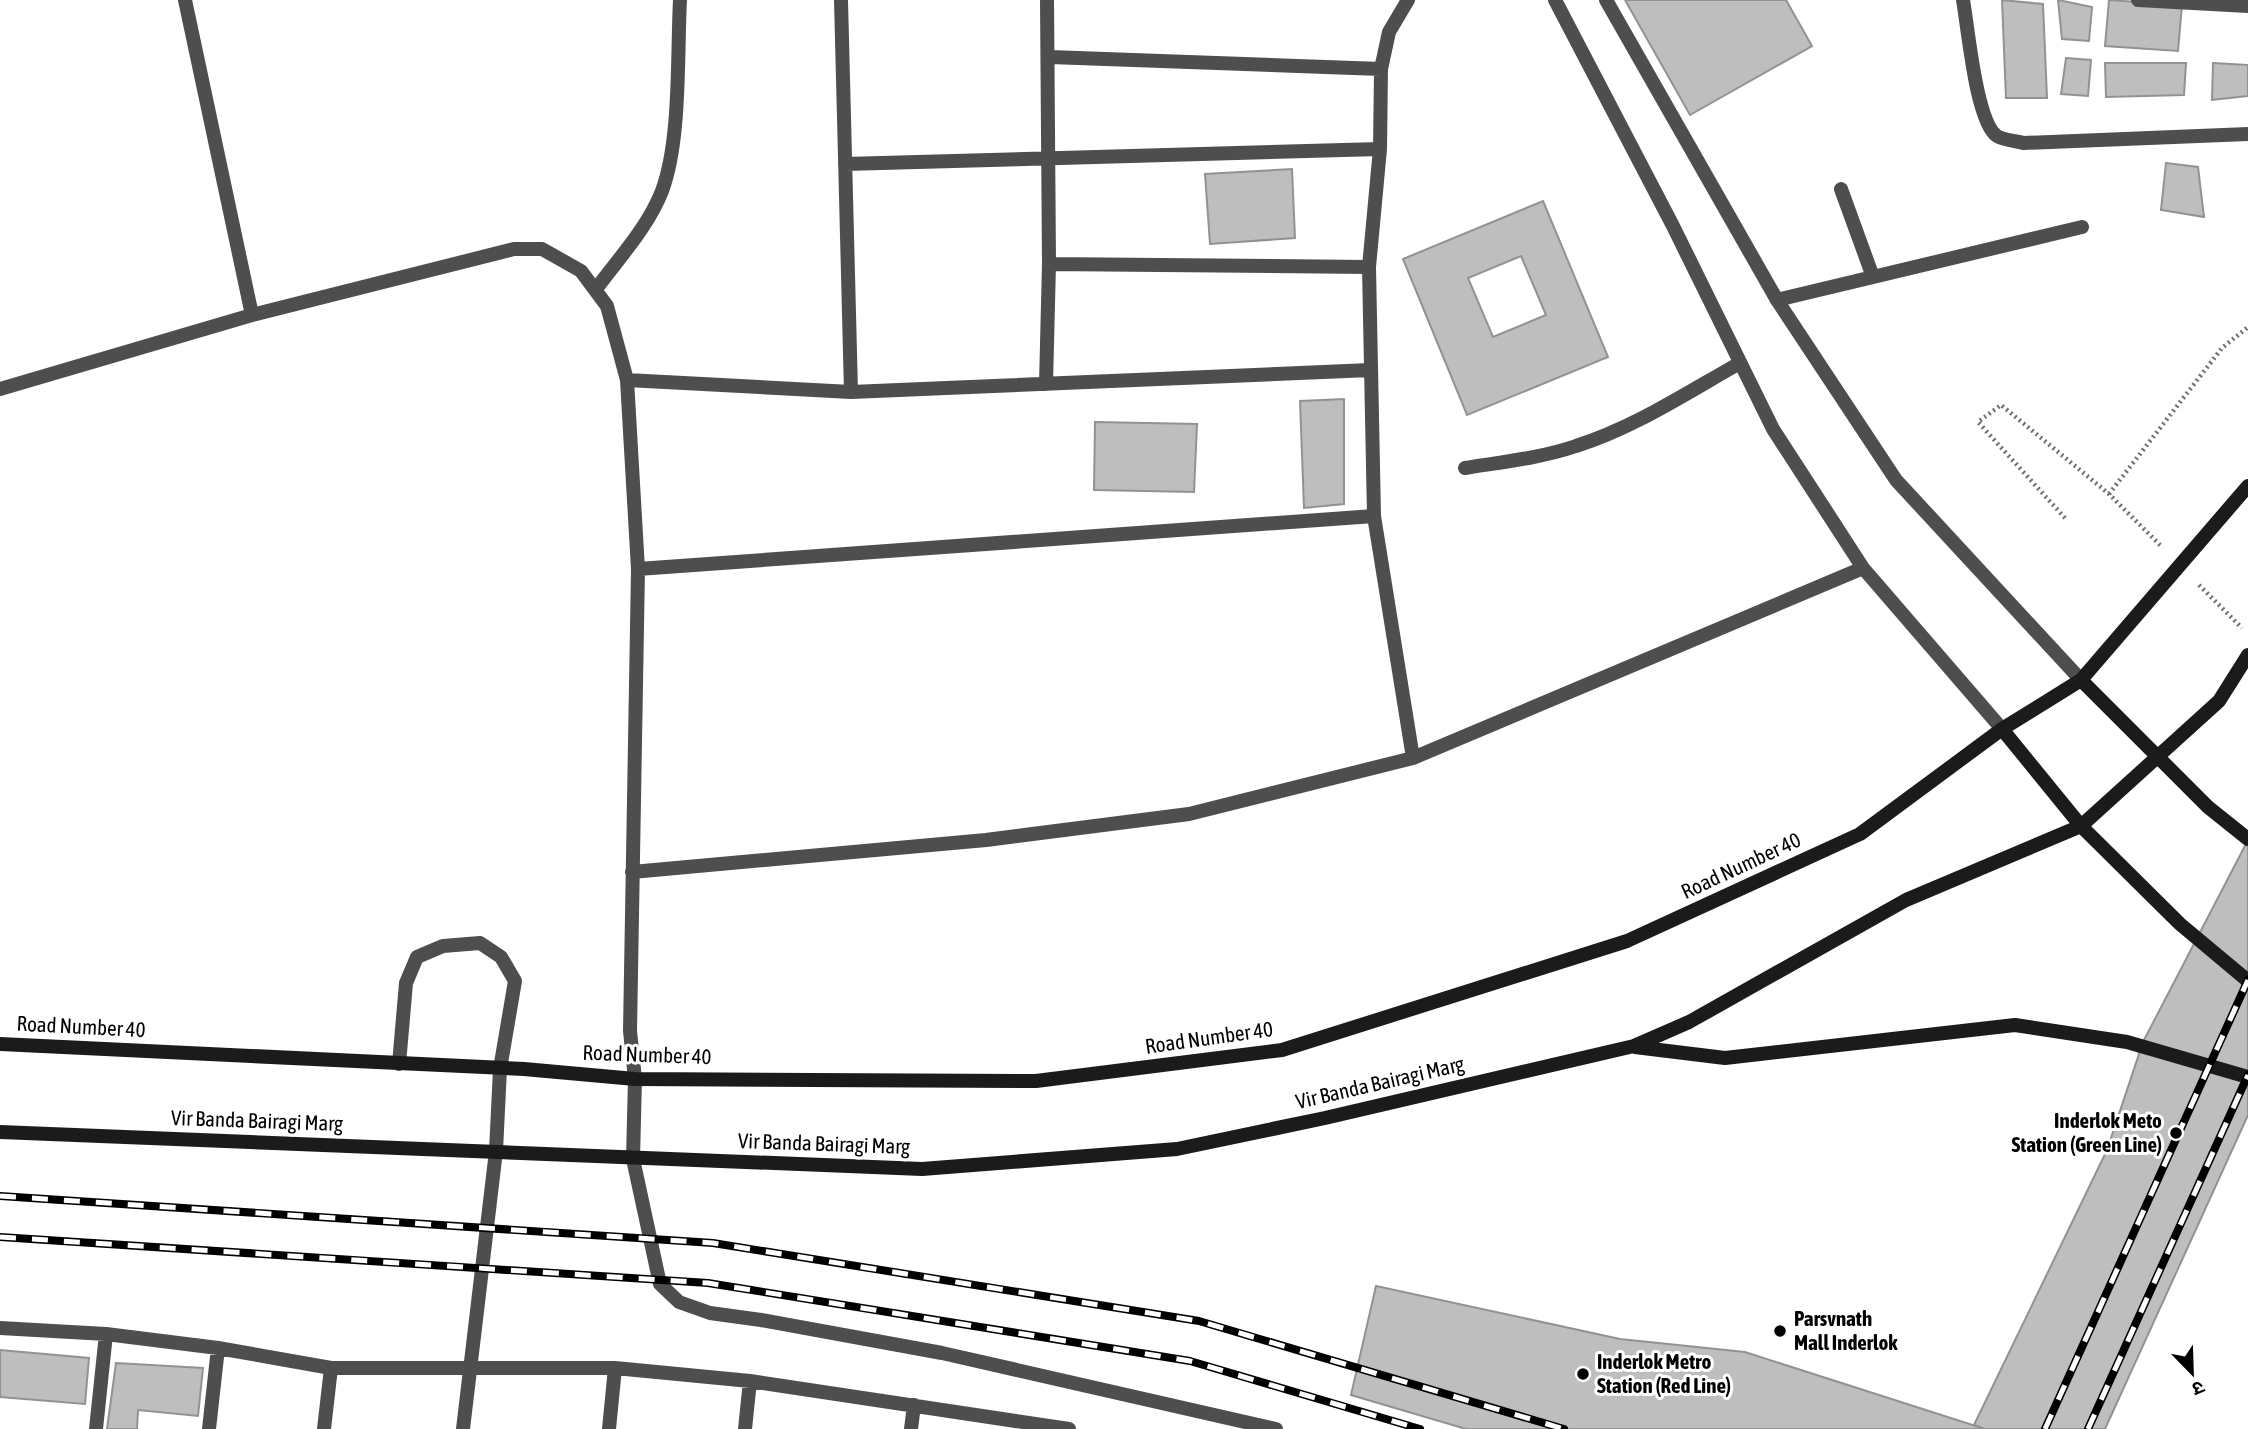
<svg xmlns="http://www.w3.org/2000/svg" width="2248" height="1429" viewBox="0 0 2248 1429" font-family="'Asap Condensed','Noto Sans Devanagari',sans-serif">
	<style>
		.building { fill: #bebebe; stroke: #929292; stroke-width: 2; fill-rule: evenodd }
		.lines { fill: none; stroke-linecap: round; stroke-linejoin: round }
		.path { stroke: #707070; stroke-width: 4.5; stroke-dasharray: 2 3.5; stroke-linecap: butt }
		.service { stroke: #4e4e4e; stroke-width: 14 }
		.minor { stroke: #4e4e4e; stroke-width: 14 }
		.secondary { stroke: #1b1b1b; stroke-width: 14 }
		.rail-casing { stroke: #000; stroke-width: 8 }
		.rail { stroke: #fff; stroke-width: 5; stroke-dasharray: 16; stroke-linecap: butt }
		.poi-dot { fill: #000; stroke: #fff; stroke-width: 2.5 }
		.labels { text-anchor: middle; stroke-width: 6; stroke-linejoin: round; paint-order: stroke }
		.street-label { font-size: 21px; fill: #000; stroke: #fff }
		.poi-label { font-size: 21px; font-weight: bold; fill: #000; stroke: #fff; text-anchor: start }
	</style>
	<rect width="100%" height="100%" fill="#fff"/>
	<path class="building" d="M1625 0H1786L1812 46 1690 115Z
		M2002 0 2043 4 2047 98H2006Z
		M2058 0 2092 7 2089 41 2062 39Z
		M2109 0 2182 5 2178 51 2105 46Z
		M2066 58 2091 60 2088 96 2061 94Z
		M2105 63H2186L2184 95 2106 97Z
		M2213 63 2248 65V96L2212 100Z
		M2166 163 2198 167 2204 217 2161 210Z
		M1292 169 1295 238 1210 244 1205 174Z
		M1543 201 1608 357 1467 415 1403 259ZM1521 256 1546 315 1493 337 1468 278Z
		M1344 399V504L1304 508 1300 401Z
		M1095 422 1197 424 1194 492 1094 490Z
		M2248 840V1115L2105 1429H1985L1974 1425 2107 1150 2143 1042Z
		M1376 1286 1620 1339 1745 1352 1985 1429H1466L1351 1395Z
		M0 1350 89 1358 85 1404 0 1397Z
		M116 1363 203 1368 198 1416 138 1410 137 1429H107Z"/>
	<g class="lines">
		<path class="path" d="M2109 494 2222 348 2248 327
			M2065 518 1978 422 2001 405 2109 494 2161 546
			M2199 585 2242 628"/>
		<path class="service" d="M1841 189 1873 277
			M1777 300 2082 227
			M1465 468C1502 462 1541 458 1576 446 1634 428 1688 392 1740 363
			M399 1064 406 983 417 957 443 946 480 943 501 957 515 981 500 1069
			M633 1159 660 1284 679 1302 710 1313 761 1320 942 1353 1276 1429"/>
		<path class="minor" d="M185 0 252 315
			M841 0 851 392
			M1408 0 1389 32 1381 69 1380 149 1369 267 1374 516 1413 758
			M1555 0 1673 226 1773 429 1863 568 2002 729
			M1606 0 1777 300 1896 480 2081 680
			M1963 0C1968 27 1976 122 1997 136 2003 140 2016 141 2023 143L2248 134
			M2138 0 2248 6
			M1050 57 1381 69
			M845 164 1380 149
			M1049 264 1369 267
			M596 289C619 258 648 227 662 191 681 140 677 56 680 0
			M627 380 851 392 1370 370
			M1046 384 1049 264 1047 0
			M0 389 252 315 514 249H542L581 271 607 306 627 380 638 569 630 1031 635 1079 633 1159
			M638 569 1374 516
			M632 872 986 840 1189 814 1413 758 1863 568
			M0 1328 106 1334 218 1348 331 1368H615L750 1381 1069 1429
			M96 1429 106 1334
			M209 1429 218 1348
			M324 1429 331 1368
			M463 1429 496 1151 500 1069
			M609 1429 615 1368
			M745 1429 750 1381
			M911 1429 914 1405"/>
		<path class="secondary" d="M2081 680 2208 807 2248 839
			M2002 729 2081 826 2180 924 2248 981
			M0 1044 524 1069 635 1079 1036 1081 1282 1050 1627 941 1860 834 2002 729 2081 680 2248 486
			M1635 1047 1725 1058 2015 1025 2127 1042 2248 1077
			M0 1132 922 1169 1177 1149 1325 1118 1634 1046 1689 1022 1906 900 2081 826 2219 701 2248 655"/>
		<defs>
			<path id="rail" d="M0 1196 713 1243 1199 1321 1564 1429
				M0 1237 708 1283 1190 1361 1420 1429
				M2045 1429 2248 980
				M2088 1429 2248 1075"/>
		</defs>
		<use href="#rail" class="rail-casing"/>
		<use href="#rail" class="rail"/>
	</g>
	<g class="poi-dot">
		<circle cx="2176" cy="1133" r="7"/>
		<circle cx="1780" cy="1331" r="7"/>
		<circle cx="1583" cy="1374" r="7"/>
	</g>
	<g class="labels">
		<g class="street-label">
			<text transform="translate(1741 866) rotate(-25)" y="7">Road Number 40</text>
			<text transform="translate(81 1027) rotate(3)" y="7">Road Number 40</text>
			<text transform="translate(1209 1038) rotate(-8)" y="7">Road Number 40</text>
			<text transform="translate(647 1055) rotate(2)" y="7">Road Number 40</text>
			<text transform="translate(1380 1083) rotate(-13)" y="7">Vir Banda Bairagi Marg</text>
			<text transform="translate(257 1121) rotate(2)" y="7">Vir Banda Bairagi Marg</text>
			<text transform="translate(824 1144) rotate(2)" y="7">Vir Banda Bairagi Marg</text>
		</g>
		<g class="poi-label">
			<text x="2162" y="1128" text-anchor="end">Inderlok Meto<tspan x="2162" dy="24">Station (Green Line)</tspan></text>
			<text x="1794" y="1326">Parsvnath<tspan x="1794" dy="24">Mall Inderlok</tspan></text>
			<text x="1597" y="1369">Inderlok Metro<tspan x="1597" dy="24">Station (Red Line)</tspan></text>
		</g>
	</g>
	<g transform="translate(2192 1373) rotate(157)" stroke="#ffffff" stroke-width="5" paint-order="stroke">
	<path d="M0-5L12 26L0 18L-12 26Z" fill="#000000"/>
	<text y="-10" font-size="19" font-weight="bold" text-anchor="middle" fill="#000000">उ</text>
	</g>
</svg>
